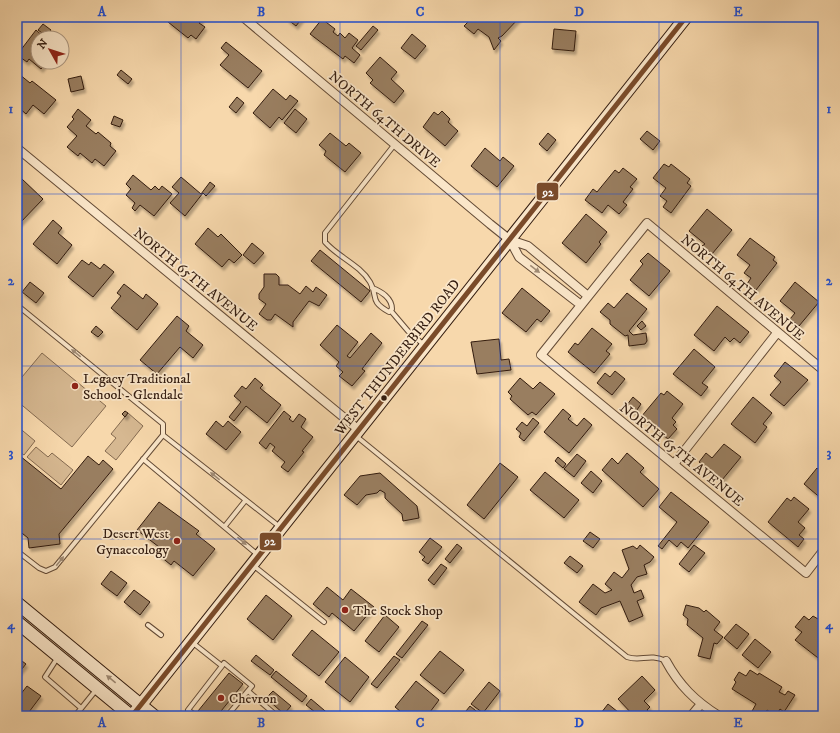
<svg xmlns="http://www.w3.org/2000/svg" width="840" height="733" viewBox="0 0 840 733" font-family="'IM FELL DW Pica',serif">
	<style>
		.green { fill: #d6b891; stroke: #846a50 }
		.building { fill: #997e61; stroke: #331c0f; filter: url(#shadow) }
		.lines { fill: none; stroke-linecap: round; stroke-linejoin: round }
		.service-casing { stroke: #644b36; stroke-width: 6 }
		.minor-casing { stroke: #644b36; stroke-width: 10 }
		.secondary-casing { stroke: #331c0f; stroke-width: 14 }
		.service { stroke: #fae6c9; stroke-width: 4 }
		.minor { stroke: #fae6c9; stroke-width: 8 }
		.secondary { stroke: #fae6c9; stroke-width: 12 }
		.bus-1-casing { stroke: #fae6c9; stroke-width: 8 }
		.bus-1 { stroke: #7a4b2a; stroke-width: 5 }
		.oneway { fill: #a08b75 }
		.grid { fill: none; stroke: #1d4ed8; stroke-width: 1; stroke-opacity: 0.55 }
		.poi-dot { fill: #8f2418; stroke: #fae6c9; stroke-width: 1.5 }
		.bus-dot { fill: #331c0f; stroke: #fae6c9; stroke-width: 1.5 }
		.labels { text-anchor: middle; stroke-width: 3.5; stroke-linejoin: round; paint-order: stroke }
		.street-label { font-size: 14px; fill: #331c0f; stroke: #fae6c9 }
		.poi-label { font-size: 14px; fill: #331c0f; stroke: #fae6c9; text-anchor: start }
		.line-badge { stroke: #fae6c9; stroke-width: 1.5 }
		.badge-label { font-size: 11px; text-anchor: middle; font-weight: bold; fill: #fff }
		.neatline { fill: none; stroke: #1d4ed8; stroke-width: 1.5 }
		.grid-label { font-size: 13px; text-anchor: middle; font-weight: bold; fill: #1d4ed8 }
	</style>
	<defs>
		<filter id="shadow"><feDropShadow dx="2" dy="3.5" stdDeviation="1" flood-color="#0004"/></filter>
	</defs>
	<rect width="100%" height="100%" fill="#f7d8ac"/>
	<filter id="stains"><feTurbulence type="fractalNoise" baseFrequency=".005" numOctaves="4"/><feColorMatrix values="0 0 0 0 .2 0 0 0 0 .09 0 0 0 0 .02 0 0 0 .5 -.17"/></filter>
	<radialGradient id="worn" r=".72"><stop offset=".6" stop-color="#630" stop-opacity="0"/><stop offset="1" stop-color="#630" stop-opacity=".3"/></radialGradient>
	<path class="green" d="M42 353 106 406 72 447 17 401V383Z
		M128 413 143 426 116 460 105 451 116 438 111 434Z
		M17 426 35 441 24 455 17 450Z
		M36 447 48 457 52 453 73 470 61 485 27 457Z"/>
	<path class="building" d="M171 17H200L202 19 199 23 205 27 196 39 191 35 188 38 168 22Z
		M288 17H303L296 26 287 19Z
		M473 17H479L483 21 487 17H520L502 36 498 38 501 41 494 50 489 37 478 29 474 34 464 26Z
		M322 19 335 29 333 32 338 36 340 33 345 38 349 33 358 40 352 48 360 55 354 63 345 56 343 59 310 34Z
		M43 24 51 30 46 36 38 30Z
		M373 26 378 30 361 50 356 46Z
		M554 29 576 31 574 51 552 49Z
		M36 30 45 38H38V62H47L41 69 29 59 27 62 17 55Z
		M412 34 426 46 415 59 401 48Z
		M226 42 262 71 248 88 220 65 229 55 221 48Z
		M380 57 397 72 391 79 404 91 394 103 370 83 373 80 366 73Z
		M121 70 132 79 128 84 117 75Z
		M19 74 30 83 32 81 56 100 44 114 33 105 26 114 17 106V76Z
		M81 76 84 89 71 92 68 79Z
		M273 89 286 100 290 95 298 101 282 120 279 117 270 128 253 113Z
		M237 97 244 103 236 113 229 107Z
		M78 109 91 120 86 126 96 134 98 132 111 143 110 146 116 151 104 166 95 159 92 163 80 153 78 156 67 147 77 136 67 127 74 119 72 117Z
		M295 109 307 119 296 133 284 123Z
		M442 111 450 119 448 122 458 131 445 146 423 127 434 112 438 115Z
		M114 116 123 120 120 127 111 124Z
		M647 131 660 141 653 150 640 139Z
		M330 133 346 146 349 143 361 153 345 172 324 155 326 151 319 145Z
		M548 133 556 140 547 151 539 144Z
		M485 148 500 161 503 157 514 166 497 187 471 166Z
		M664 164 669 167 671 164 690 179 687 183 691 186 671 213 663 207 667 201 660 196 666 188 653 178Z
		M623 168 637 179 630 187 633 189 623 202 627 205 619 214 608 205 602 213 585 200 593 189 597 192 615 170 619 173Z
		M133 175 151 190 155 186 159 190 162 186 172 194 154 216 140 205 135 211 132 208 135 203 126 195 131 189 126 184Z
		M181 177 201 194 210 182 215 186 206 196 203 193 185 216 170 203 179 193 172 187Z
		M22 179 43 199 19 224 17 222V184Z
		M707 209 732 230 712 254 702 246 705 244 689 231Z
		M586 214 607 232 599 242 601 244 586 263 562 243Z
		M53 220 62 228 58 233 72 245 57 264 33 244Z
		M208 228 218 237 221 234 242 255 234 263 229 259 222 267 195 244Z
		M750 238 775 257 773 260 777 263 756 290 747 284 751 278 744 273 750 265 737 255Z
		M252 243 264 253 254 264 243 255Z
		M320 250 370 291 361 302 311 261Z
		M648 253 670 271 649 296 630 280 643 264 640 261Z
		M82 260 89 265 91 262 100 269 104 264 114 272 93 297 68 277Z
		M264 274H276L279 277V285H288L300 294 306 286 313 292 316 287 327 295 319 306 309 301 293 322V327L275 314 271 320H267L259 314 266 304 259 299V294L264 287Z
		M30 282 44 293 36 303 22 292Z
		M795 282 819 302 799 326 790 319 795 313 780 301Z
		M124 284 143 299 146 294 158 304 137 330 111 308 121 296 117 293Z
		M522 288 550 311 541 322 537 319 526 332 502 313Z
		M627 293 647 309 629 331 633 335 646 333 647 341 645 344 629 346 628 335 625 336 610 324V320L600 312 608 303 614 308Z
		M717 306 749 332 740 343 734 338 730 342 725 337 714 351 694 335Z
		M177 316 189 326 186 331 203 345 193 358 180 347 157 374 140 360Z
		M642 321 646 326 641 330 637 326Z
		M337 325 358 342 347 356 350 358 371 333 382 343 362 369 365 371 352 386 339 376 343 372 336 366 339 362 320 345Z
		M96 326 103 332 98 337 91 332Z
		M592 328 612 344 606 351 610 354 594 373 568 352 575 343 578 345Z
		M499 339 501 360 509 359 511 370 477 374 471 342Z
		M694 349 715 367 702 383 708 387 701 396 673 374Z
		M785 362 808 380 784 406 770 395 781 382 774 376Z
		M615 371 625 379 612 395 597 383 605 373 610 377Z
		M255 378 263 385 260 388 281 405 267 423 246 406 234 421 229 417 241 402 234 396 242 386 246 389Z
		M520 378 533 389 540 382 555 394 536 415 532 412 528 415 510 399 512 396 508 392Z
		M667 391 683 404 672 418 676 422 673 425 677 429 668 439 641 417 661 393 664 395Z
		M633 397 641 404 635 413 626 406Z
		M753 397 772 413 763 424 767 427 755 443 731 424Z
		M563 409 571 416 568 419 577 426 584 418 592 425 569 453 544 432Z
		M125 411 128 413 125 417 122 414Z
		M284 411 291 417 289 419 293 422 299 414 306 419 301 427 313 437 302 451 304 452 288 472 281 467 285 462 272 451 275 447 270 443 266 449 259 443Z
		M533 418 539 423 524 441 519 437 521 433 516 429 522 422 527 426Z
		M216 421 223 427 228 421 241 432 226 450 206 434Z
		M724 444 741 457 722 480 699 462 706 453 712 458Z
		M627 453 644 468 640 472 659 489 643 507 602 470 612 458 618 464Z
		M577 454 586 461 574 477 564 469Z
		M20 456 61 489 88 456 99 465 103 460 113 469 59 534 60 544 29 548 28 538 17 529V459Z
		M558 457 566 464 563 468 555 461Z
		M500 463 518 477 484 519 467 505Z
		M817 468 821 472 823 469V500L804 484Z
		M591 471 602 481 593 493 581 483Z
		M545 472 579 500 564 518 530 490Z
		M380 473 417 506 419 518 403 521 402 514 385 498V493L380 490 377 493 366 495 357 505 344 495 360 476Z
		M671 492 709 522 688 548 681 542 677 547 669 540 662 549 658 546 677 522 659 507Z
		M794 497 809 509 798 522 805 528 799 535 804 539 798 547 768 522 787 498 791 501Z
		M159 502 199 531 196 534 215 549 193 576 174 561 171 565 155 552 159 547 137 530Z
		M590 532 600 539 593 548 583 541Z
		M430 538 442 547 428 564 422 560 425 557 419 552Z
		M457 544 462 548 450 563 445 559Z
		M640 545 654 557 650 562 644 565 647 574 637 577 631 585 634 593 641 590 644 598 637 601 643 616 629 622 620 601 601 608 596 615 579 602 593 584 605 593 612 590 605 584 614 572 622 578 629 569 622 550 633 546 637 549Z
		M694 545 705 553 689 572 679 564Z
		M570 556 583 566 577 573 564 563Z
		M441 564 447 568 434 585 428 580Z
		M111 571 127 583 117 596 101 584Z
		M327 587 343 600 351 589 374 607 354 631 332 613 329 617 313 604Z
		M134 590 150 602 140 615 124 602Z
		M266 595 292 616 273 640 247 619Z
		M686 605 699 608 704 612 706 610 720 622 714 630 723 637 717 644 714 643 710 659 698 656 703 638 687 625 688 619 683 615Z
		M385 615 399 627 379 652 365 641Z
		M804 616 809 620 813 616 823 622 822 661 795 640 802 632 795 627Z
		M422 621 428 625 402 658 396 654Z
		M736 624 749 634 737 649 724 638Z
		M312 630 339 652 319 676 292 655Z
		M755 639 771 652 758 668 742 655Z
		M440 651 464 670 444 694 420 675Z
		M256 655 274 670 270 675 251 661Z
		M394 656 400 660 377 688 371 684Z
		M345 657 369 677 350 702 325 682Z
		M22 661 26 664 17 675V667Z
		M750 670 758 675 759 673 782 687 779 692 785 695 788 691 795 695 784 712 780 709 776 716 767 710 763 716H756L751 713 756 704 732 689 736 682 734 680 739 672 746 676Z
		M276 671 307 696 302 702 271 677Z
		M229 673 243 684 217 716H204L198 711Z
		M642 676 655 690 644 701 650 707 647 710 652 716H634L618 699Z
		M416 681 439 700 427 716H406L395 707Z
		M489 682 500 691 483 713 471 704Z
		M27 686 41 696 26 716H23L17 712V699Z
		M273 691 291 706 284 714 266 698Z
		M311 699 331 716H320L306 705Z
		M608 704 623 716H605L601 713Z
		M470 706 481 715 480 716H462Z
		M263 711V713L268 712 269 716H248L251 712Z
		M514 712 520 716H511Z"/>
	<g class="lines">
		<defs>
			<path id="service" d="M372 288C381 291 392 298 392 309L389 312C368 300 379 297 370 282 360 265 338 257 325 242V233L395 144
				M17 305 163 424V435L55 567 46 571 39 568 17 551
				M391 311 408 331 424 345
				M163 435 280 527
				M356 436 627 657C641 662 649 653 666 661
				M143 459 258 555
				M225 526 245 501
				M254 566 324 622
				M148 625 161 635
				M193 643 222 666 188 710 196 716
				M58 657 45 677 81 708
				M222 666 224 663 252 686 227 716
				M248 691 277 716
				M75 716 96 690"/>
			<path id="minor" d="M243 17 490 224 510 240 528 246 588 296
				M17 148 359 430
				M510 240 519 257 581 305
				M823 370 647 223 541 355 806 573 823 551
				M674 464 777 333
				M666 661C679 685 695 701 719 716
				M691 716 701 704"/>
			<path id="secondary" d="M17 603 154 716
				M17 622 131 716
				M132 716 686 17"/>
		</defs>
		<use href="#service" class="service-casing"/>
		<use href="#minor" class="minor-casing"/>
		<use href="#secondary" class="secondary-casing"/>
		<use href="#service" class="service"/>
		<use href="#minor" class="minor"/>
		<use href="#secondary" class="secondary"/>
		<defs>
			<path id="bus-1" d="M132 716 686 17"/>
		</defs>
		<use href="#bus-1" class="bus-1-casing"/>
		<use href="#bus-1" class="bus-1"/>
	</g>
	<defs><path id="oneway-solid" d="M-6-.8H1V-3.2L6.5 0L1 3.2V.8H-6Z"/></defs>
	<g class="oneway">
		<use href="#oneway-solid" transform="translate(535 269) rotate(38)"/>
		<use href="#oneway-solid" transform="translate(76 353) rotate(-141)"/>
		<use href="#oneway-solid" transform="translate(215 476) rotate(-141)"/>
		<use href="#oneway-solid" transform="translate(242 541) rotate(41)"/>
		<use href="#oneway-solid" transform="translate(60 561) rotate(-51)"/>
		<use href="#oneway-solid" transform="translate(111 679) rotate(-141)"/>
	</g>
	<path class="grid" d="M181 17V716M340 17V716M500 17V716M659 17V716M17 194H823M17 366H823M17 539H823"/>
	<g class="poi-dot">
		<circle cx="75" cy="386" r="4"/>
		<circle cx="177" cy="541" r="4"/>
		<circle cx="345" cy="610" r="4"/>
		<circle cx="221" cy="698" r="4"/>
	</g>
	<circle class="bus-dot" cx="384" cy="398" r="3.5"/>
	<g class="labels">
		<g class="street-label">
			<text transform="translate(385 119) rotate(40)" y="5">NORTH 64TH DRIVE</text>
			<text transform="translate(196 279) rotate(39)" y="5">NORTH 65TH AVENUE</text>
			<text transform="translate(743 287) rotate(40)" y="5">NORTH 64TH AVENUE</text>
			<text transform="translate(397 357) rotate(-52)" y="5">WEST THUNDERBIRD ROAD</text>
			<text transform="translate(682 454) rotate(39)" y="5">NORTH 65TH AVENUE</text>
		</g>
		<g class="poi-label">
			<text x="83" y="383">Legacy Traditional<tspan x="83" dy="16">School - Glendale</tspan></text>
			<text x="169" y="538" text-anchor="end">Desert West<tspan x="169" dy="16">Gynaecology</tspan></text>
			<text x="353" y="615">The Stock Shop</text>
			<text x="229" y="703">Chevron</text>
		</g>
	</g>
	<g class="line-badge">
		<rect x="536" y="182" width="23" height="19" rx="4" fill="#7a4b2a"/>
		<rect x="259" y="532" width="23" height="19" rx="4" fill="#7a4b2a"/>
	</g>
	<g class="badge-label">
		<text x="548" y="196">92</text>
		<text x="270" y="545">92</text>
	</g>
	<rect width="840" height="733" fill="none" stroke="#f7d8ac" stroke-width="44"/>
	<g transform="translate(50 50) rotate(309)"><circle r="19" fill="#fae6c9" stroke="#aa957f"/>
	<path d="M0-3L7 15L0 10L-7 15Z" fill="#8f2418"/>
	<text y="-6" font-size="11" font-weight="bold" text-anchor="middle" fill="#331c0f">N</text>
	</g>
	<rect x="22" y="22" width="796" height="689" class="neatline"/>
	<g class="grid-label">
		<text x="102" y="16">A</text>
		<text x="261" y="16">B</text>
		<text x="420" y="16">C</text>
		<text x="579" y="16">D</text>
		<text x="738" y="16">E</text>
		<text x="11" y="113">1</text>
		<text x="829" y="113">1</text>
		<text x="11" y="285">2</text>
		<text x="829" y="285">2</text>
		<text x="11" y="457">3</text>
		<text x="829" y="457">3</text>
		<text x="11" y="629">4</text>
		<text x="829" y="629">4</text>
		<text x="102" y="727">A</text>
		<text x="261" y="727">B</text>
		<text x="420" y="727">C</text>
		<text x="579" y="727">D</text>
		<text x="738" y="727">E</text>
	</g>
	<rect width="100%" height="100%" filter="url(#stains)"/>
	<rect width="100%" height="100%" fill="url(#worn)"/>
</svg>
